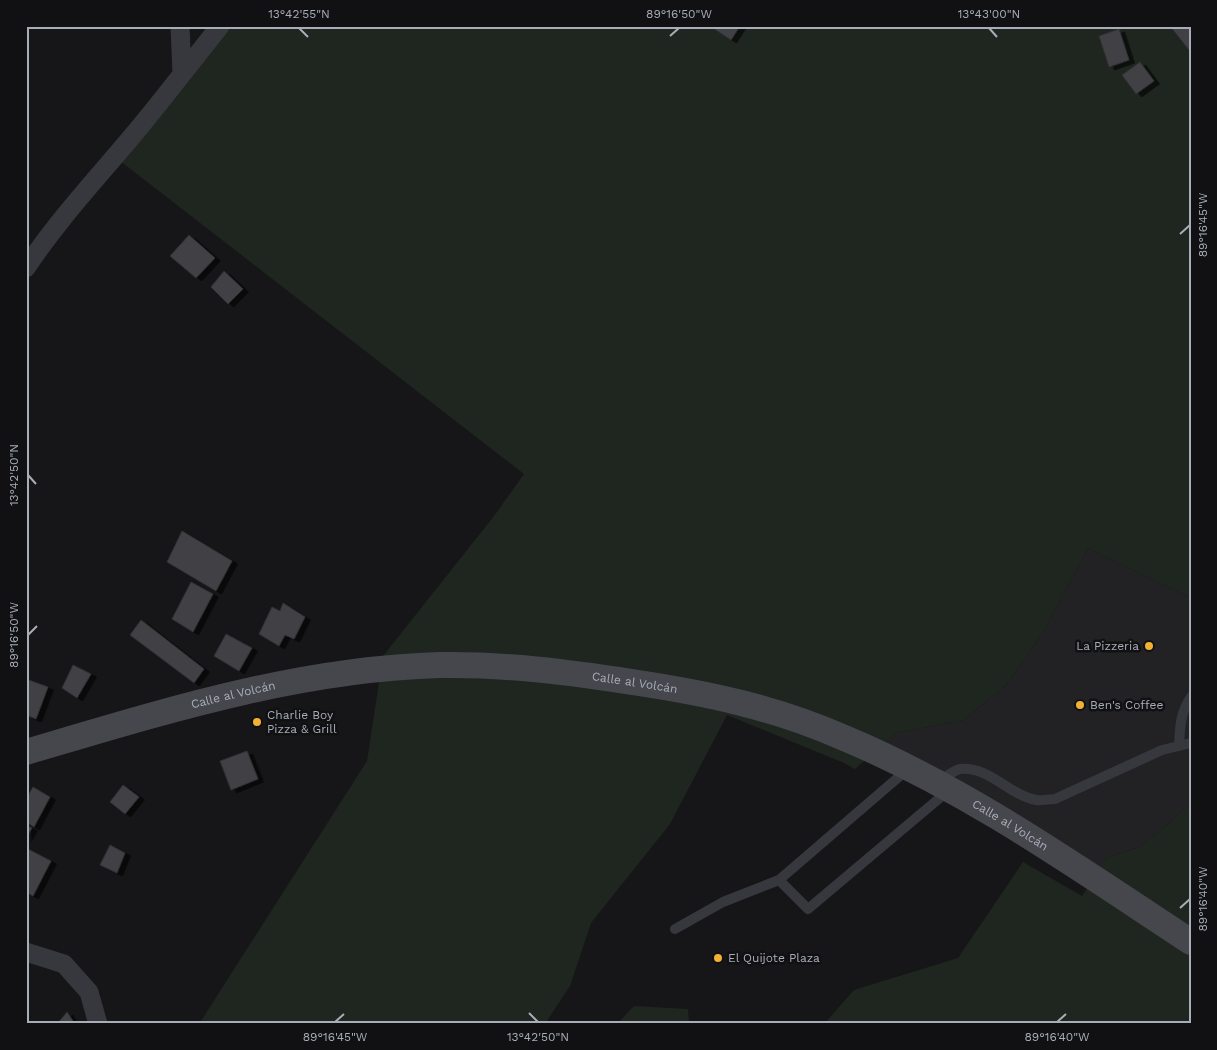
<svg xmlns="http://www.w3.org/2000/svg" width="1217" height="1050" viewBox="0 0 1217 1050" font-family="'Work Sans',sans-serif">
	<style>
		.built { fill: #222225 }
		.green { fill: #1e261f }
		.building { fill: #404145; stroke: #303034; filter: url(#shadow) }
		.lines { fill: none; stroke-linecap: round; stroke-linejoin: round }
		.lane { stroke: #37383d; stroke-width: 10 }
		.street { stroke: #37383d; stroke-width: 19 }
		.secondary { stroke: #45474d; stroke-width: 26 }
		.ticks { fill: none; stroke: #a8adb8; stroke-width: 2 }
		.poi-dot { fill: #f2b134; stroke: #111113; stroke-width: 2 }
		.labels { text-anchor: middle; stroke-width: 5; stroke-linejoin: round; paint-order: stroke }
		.poi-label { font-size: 12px; fill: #a8adb8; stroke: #111113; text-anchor: start }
		.street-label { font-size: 12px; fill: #a8adb8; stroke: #111113 }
		.neatline { fill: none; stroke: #a8adb8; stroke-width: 2 }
		.ticks-label { font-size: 12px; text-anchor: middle; fill: #a8adb8 }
	</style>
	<defs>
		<filter id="shadow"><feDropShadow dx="5.5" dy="3" stdDeviation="0" flood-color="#0009"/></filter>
	</defs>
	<rect width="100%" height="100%" fill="#161618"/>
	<path class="built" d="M1088 548 1191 598V802L1172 821 1140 847 1106 858 1095 877 877 749 896 733 964 720 1006 685 1042 634Z"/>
	<path class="green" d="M208 26H1191V598L1088 548 1042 634 1006 685 964 720 896 733 855 769 844 763 727 715 670 824 591 923 570 986 545 1024H199L367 761 383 656 494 516 524 474 115 157Z
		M1191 802V1024H824L854 990 958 958 1023 862 1082 896 1106 858 1140 847 1172 821Z
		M634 1006 688 1009 689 1024H617Z"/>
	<path class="building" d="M710 26H740L731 40Z
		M1170 26H1191V49L1189 50Z
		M1119 29 1129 60 1109 67 1099 36Z
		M1140 62 1154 81 1136 94 1122 75Z
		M189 235 215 258 196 278 170 256Z
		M224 271 243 289 228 304 211 287Z
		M182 531 232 561 216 591 167 562Z
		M191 582 213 594 193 632 172 619Z
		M283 603 305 617 294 639 285 635 279 646 259 634 272 607 280 611Z
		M141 620 204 669 194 683 130 635Z
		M226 634 252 648 239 671 214 656Z
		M73 665 91 674 77 698 62 688Z
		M26 679 48 687 36 719 26 715Z
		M247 751 258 779 231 790 220 761Z
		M123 785 139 797 125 814 110 802Z
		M33 787 50 797 34 827 26 822V799Z
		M26 825 32 828 26 838Z
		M110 845 125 853 117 873 100 865Z
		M26 848 51 861 33 896 26 892Z
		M67 1012 75 1024H57Z"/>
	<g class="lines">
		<path class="lane" d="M1179 746C1180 727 1180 713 1191 697
			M940 781C946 777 954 770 960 769 989 766 1009 795 1036 800 1041 801 1049 799 1055 799L1162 750 1191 743
			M779 880 808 909 948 791
			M675 929 723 902 779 880 908 769"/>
		<path class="street" d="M180 26 182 74
			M26 268C59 218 101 174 139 128 167 94 193 60 220 26
			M26 952 64 964 89 992 98 1024"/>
		<path class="secondary" id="s1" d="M26 752C162 712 297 669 440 665 504 664 568 672 632 682 706 693 773 707 842 737 967 789 1078 868 1191 942"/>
	</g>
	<path class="ticks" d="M299 28 308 37M989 28 997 37M670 36 679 28M1180 234 1190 225M28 475 36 484M28 635 37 626M1180 908 1190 899M529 1013 538 1022M335 1022 344 1014M1057 1022 1066 1014"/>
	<g class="poi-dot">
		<circle cx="1149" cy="646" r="5"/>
		<circle cx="1080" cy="705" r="5"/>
		<circle cx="257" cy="722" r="5"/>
		<circle cx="718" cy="958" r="5"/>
	</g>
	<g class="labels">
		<g class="poi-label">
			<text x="1139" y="650" text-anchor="end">La Pizzeria</text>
			<text x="1090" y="709">Ben's Coffee</text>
			<text x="267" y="719">Charlie Boy<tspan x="267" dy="14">Pizza &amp; Grill</tspan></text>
			<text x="728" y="962">El Quijote Plaza</text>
		</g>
		<g class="street-label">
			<text dy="4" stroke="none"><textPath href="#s1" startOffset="620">Calle al Volcán</textPath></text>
			<text dy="4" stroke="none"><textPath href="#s1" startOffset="215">Calle al Volcán</textPath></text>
			<text dy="4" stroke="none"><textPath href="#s1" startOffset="1025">Calle al Volcán</textPath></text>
		</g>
	</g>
	<rect width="1217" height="1050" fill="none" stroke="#111113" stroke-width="55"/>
	<rect x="28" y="28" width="1162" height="994" class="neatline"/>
	<g class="ticks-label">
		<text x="299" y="18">13°42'55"N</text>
		<text x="679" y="18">89°16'50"W</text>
		<text x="989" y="18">13°43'00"N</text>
		<text transform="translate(1203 225) rotate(-90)" y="4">89°16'45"W</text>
		<text transform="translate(14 475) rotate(-90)" y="4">13°42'50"N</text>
		<text transform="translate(14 635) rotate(-90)" y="4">89°16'50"W</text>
		<text transform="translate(1203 899) rotate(-90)" y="4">89°16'40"W</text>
		<text x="335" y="1041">89°16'45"W</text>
		<text x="538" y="1041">13°42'50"N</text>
		<text x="1057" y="1041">89°16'40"W</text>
	</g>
</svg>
